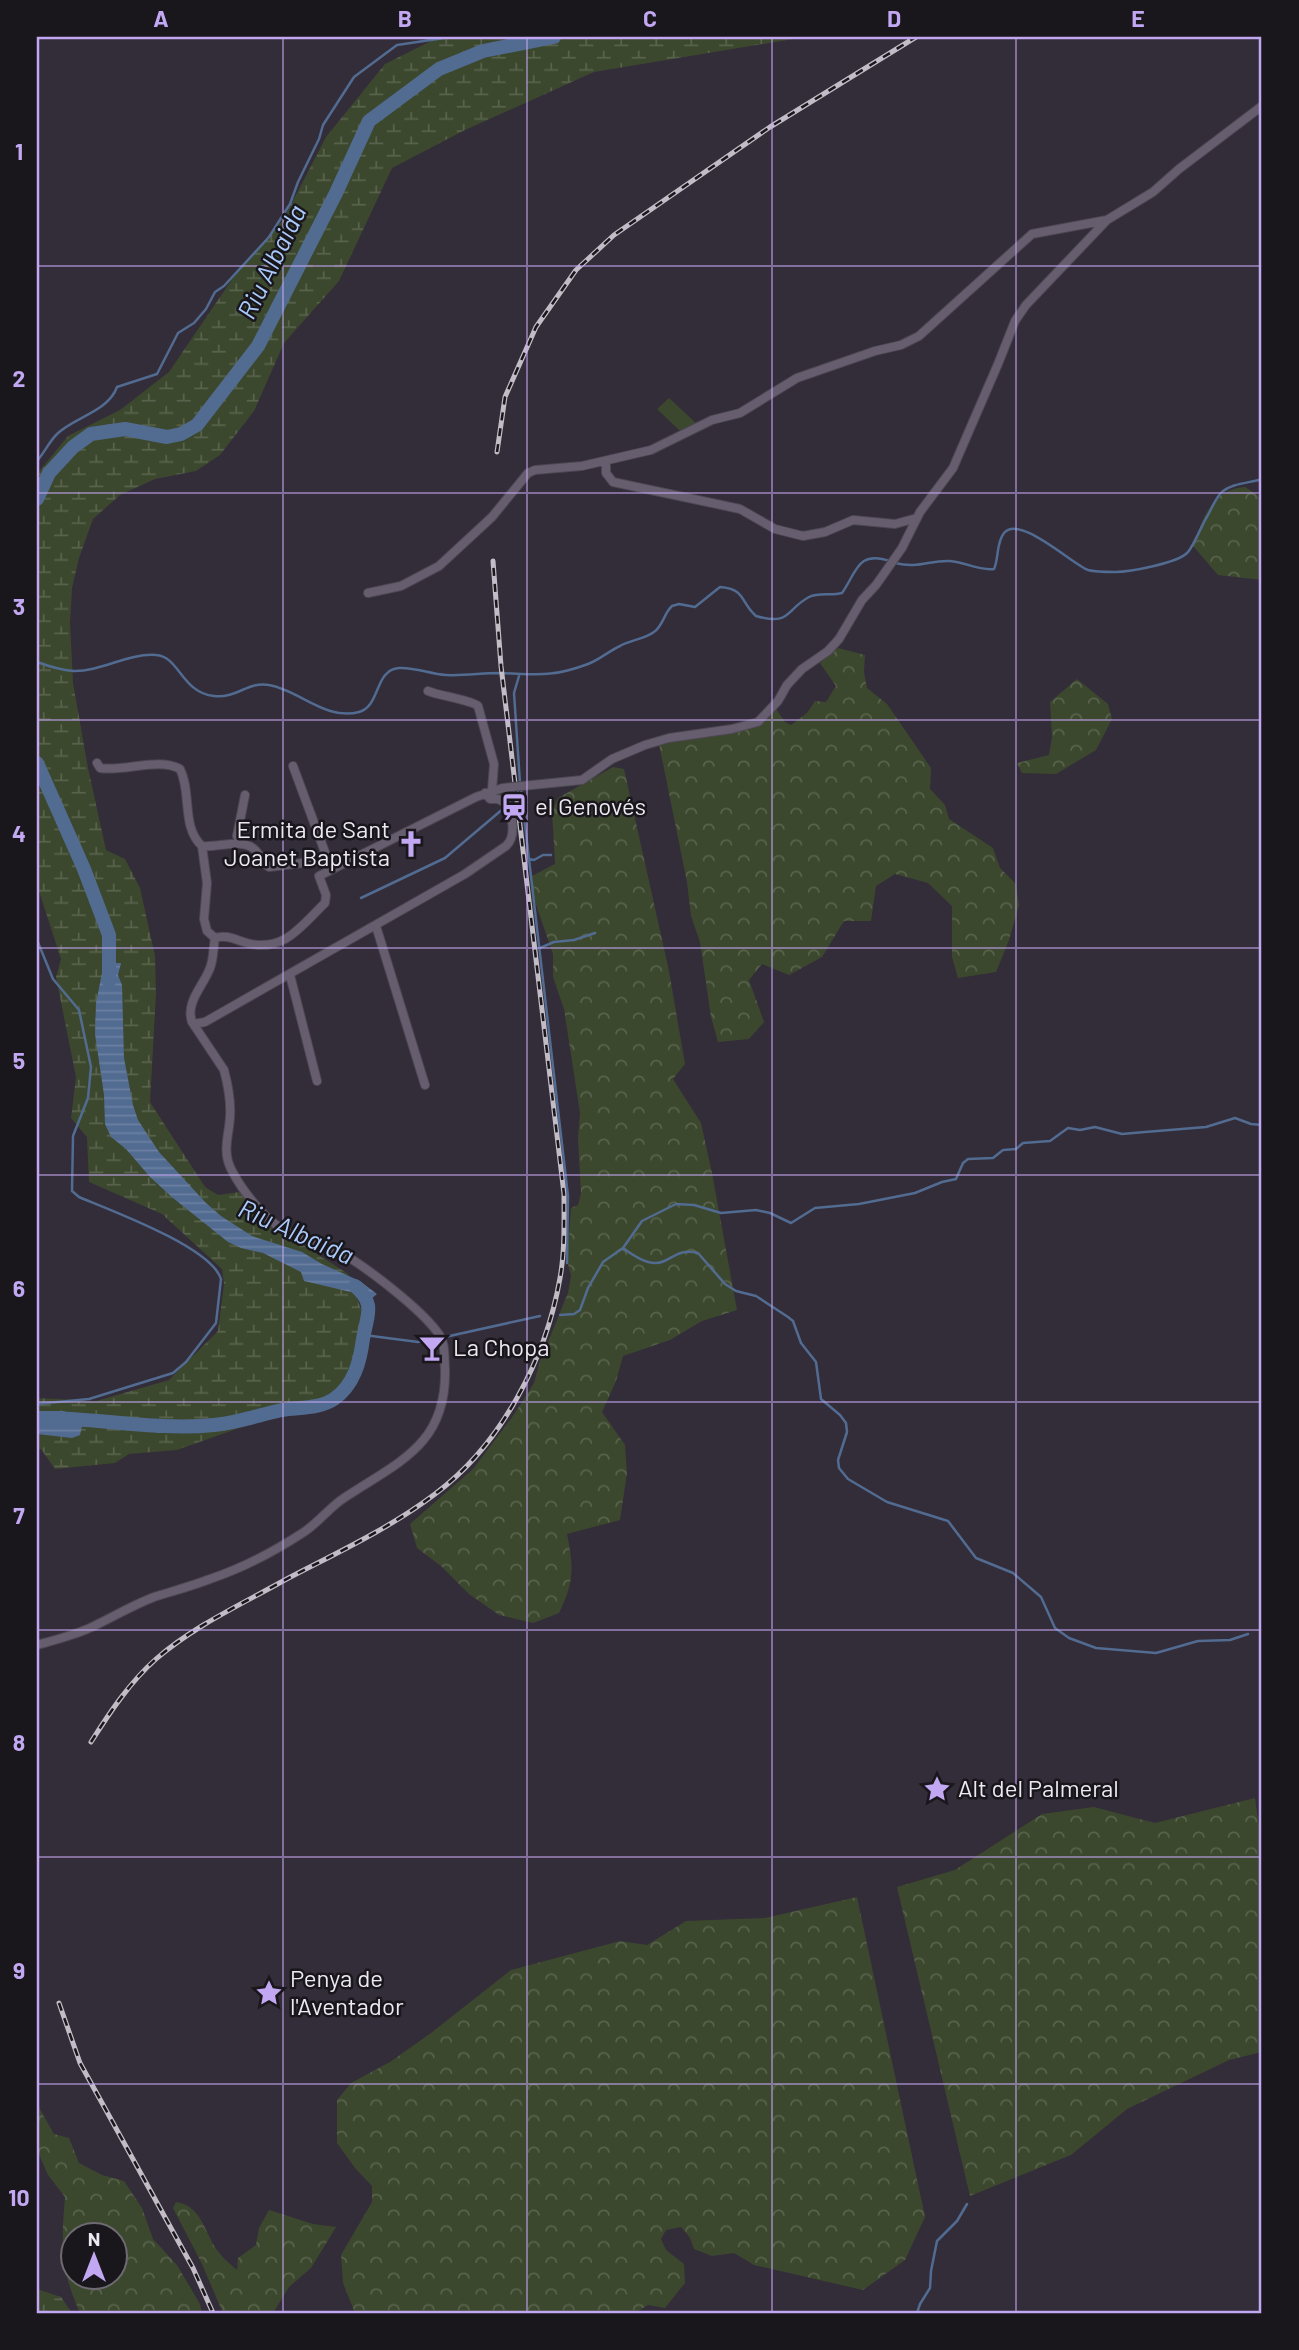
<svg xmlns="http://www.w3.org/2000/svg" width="1299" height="2350" viewBox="0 0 1299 2350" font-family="Barlow,sans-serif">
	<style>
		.forest { fill: url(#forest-crowns); fill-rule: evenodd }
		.wetland { fill: url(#wetland-marsh) }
		.park { fill: #3c482d }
		.water { fill: url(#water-rules) }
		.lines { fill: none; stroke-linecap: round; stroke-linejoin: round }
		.stream { stroke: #526b91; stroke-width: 2.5 }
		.river { stroke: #526b91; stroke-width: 14 }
		.street-casing { stroke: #4d4752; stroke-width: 10 }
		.street { stroke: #665e6e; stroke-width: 8 }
		.rail-casing { stroke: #c1bcc6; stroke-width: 5 }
		.rail { stroke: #19161c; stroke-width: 2.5; stroke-dasharray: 8; stroke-linecap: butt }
		.street-bridge-casing { stroke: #4d4752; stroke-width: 10; stroke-linecap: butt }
		.street-bridge { stroke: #665e6e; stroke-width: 8 }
		.grid { fill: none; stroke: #c2a8f2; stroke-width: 2; stroke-opacity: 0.55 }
		.labels { text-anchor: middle; stroke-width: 5; stroke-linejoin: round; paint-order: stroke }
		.poi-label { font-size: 24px; fill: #ede8f1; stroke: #19161c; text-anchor: start }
		.water-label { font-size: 26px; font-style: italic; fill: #abcbfd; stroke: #19161c }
		.neatline { fill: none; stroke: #c2a8f2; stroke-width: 2.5 }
		.grid-label { font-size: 23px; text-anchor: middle; font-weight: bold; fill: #c2a8f2 }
	</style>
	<defs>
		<pattern id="forest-crowns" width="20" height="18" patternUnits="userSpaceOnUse" patternTransform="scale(1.75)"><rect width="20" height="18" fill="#3c482d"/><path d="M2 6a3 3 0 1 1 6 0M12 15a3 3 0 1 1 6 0" fill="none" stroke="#58624c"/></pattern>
		<pattern id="wetland-marsh" width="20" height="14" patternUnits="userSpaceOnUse" patternTransform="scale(1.75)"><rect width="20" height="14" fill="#3c482d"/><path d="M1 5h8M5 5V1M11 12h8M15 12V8" fill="none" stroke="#58624c"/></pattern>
		<pattern id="water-rules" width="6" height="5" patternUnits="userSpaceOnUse" patternTransform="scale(1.75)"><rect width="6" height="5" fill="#526b91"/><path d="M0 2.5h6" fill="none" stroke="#6b80a1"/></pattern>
	</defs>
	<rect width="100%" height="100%" fill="#332c39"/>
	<path class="forest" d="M1245 487 1262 498V580L1218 575 1193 546C1203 519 1211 489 1245 487Z
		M838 648 865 655 864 672 867 688 887 704 931 768 930 789 945 805 949 819 993 848 1000 868 1016 884 1019 905 1009 940 996 972 958 978 952 957V906L928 883 895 874 876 886 871 921H844L822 957 789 975 762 964 749 980 764 1022 749 1039 718 1042 711 1017 700 942 691 916 687 882 659 744 747 729 760 726 776 709 785 722 791 725 807 713 815 701 826 702 836 686 820 663Z
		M1077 679 1108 704 1112 719 1096 750 1056 774 1022 773 1017 763 1049 755 1052 737 1050 702Z
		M613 767 624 769 669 971 685 1064 673 1079 701 1123 712 1173 737 1310 702 1321 670 1340 623 1356 616 1381 602 1412 625 1445 627 1473 620 1520 567 1534C574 1567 574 1583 559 1613L533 1623 499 1615 469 1594 441 1566 417 1548 410 1524 473 1469 513 1416 534 1383 540 1361 568 1293 571 1276 567 1260 571 1208 578 1205 581 1193 578 1138 580 1113 564 1009 553 977V954L533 896 532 876 555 864 552 811 558 798Z
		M1255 1798 1259 1827H1262V2052L1229 2060 1127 2109 1071 2155 970 2196 897 1887 955 1870 1042 1814 1094 1807 1155 1823Z
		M857 1897 925 2217 905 2260 863 2290 754 2265 734 2253 712 2256 694 2249 690 2238 681 2227 666 2230 661 2239 666 2250 684 2264 685 2283 665 2308 648 2305 635 2313H355L343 2283 341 2255 372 2202V2186L355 2168 337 2143V2100L351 2083 390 2062 431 2033 511 1970 620 1941 647 1945 686 1921 765 1918Z
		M37 2104 54 2134 69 2138 79 2163 102 2175 124 2181 142 2208 153 2239 177 2265 200 2304 202 2313H80C60 2268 61 2246 65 2197L48 2175 37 2150ZM74 2234H116V2276H74Z
		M176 2202C202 2206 204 2232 217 2250 223 2258 230 2264 237 2270L238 2258 256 2245 259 2228 269 2210 313 2224 336 2227 311 2268 289 2287 273 2313H223L201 2262 173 2208Z"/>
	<path class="wetland" d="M439 37H805L594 72 465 130 392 168 339 281 284 343 254 411 220 455 196 471 155 479 120 495 93 519 79 558 72 588 70 623 73 683 88 768 106 850 125 859 140 888 155 956 156 993 150 1102 205 1187 218 1195 240 1192 263 1219 348 1274 364 1317 354 1370 329 1396 177 1450 129 1454 115 1463 55 1469 41 1449 37 1450V1398L96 1401 169 1380 218 1331 224 1284 222 1269 162 1214 89 1182 87 1137 71 1118 76 1077 56 977 61 959 37 885V474L68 436 120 410 169 372 237 272 283 220 326 137 385 64Z
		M37 2289 61 2297 72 2313H37Z"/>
	<path class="park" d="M669 398 697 424 681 432 657 409Z"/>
	<path class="water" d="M104 963H121L118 975 122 985 124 1058 133 1105 138 1120 159 1152 206 1203 221 1216 252 1236 302 1252 322 1264 360 1281 377 1294 370 1300 355 1293 304 1281 301 1272 263 1253 241 1248 228 1242 173 1198 150 1177 126 1149 111 1137 105 1124 104 1095 95 1034 96 1003Z
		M37 1411H64L82 1426 80 1435 72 1438 37 1434Z"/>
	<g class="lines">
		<path class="stream" d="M37 461C44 453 49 442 57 434 74 417 108 412 117 387L157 374 178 333 194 323 206 309 215 292 224 286 269 237 290 204 298 182 319 139 323 125 354 77 397 45 451 37
			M895 563C919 569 929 560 950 561 965 562 979 571 994 569 999 558 996 543 1004 533 1019 514 1072 564 1088 570 1095 572 1108 572 1115 572 1130 572 1177 563 1187 553 1193 548 1202 524 1208 515 1212 508 1216 497 1222 492 1232 483 1250 483 1262 479
			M37 662C48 666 60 670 73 671 101 672 127 653 156 655 179 656 182 693 214 696 236 699 248 681 269 685 299 690 326 721 359 712 381 706 374 670 399 668 415 667 430 674 446 675 464 676 482 673 499 673 536 674 551 678 588 664 599 660 609 651 620 646 630 640 645 639 654 632 663 626 664 613 672 606L679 604 695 607 720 587C746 589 740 602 756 616 791 626 785 610 809 597 819 592 831 596 842 593 857 572 857 550 890 561
			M519 676 514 693 520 783
			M521 790 568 1196 567 1263
			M529 859 534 860 543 855H551
			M361 898 445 858 504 808
			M37 940 53 979 79 1010 91 1067 88 1098 73 1136 72 1191 79 1197C110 1210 211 1247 221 1279L216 1323 186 1362 173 1373 89 1399 37 1404
			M540 948 554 942 574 940 595 933
			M623 1248C670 1283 664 1245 698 1253L725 1284 736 1291 756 1296 788 1317 793 1321 801 1343 816 1362 821 1399 840 1415 846 1423 847 1432 838 1460 839 1468 848 1479 887 1502 948 1521 976 1558 1013 1573 1041 1597 1055 1628 1069 1638 1096 1648 1156 1653 1198 1641 1230 1640 1248 1634
			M560 1315 574 1314 580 1310 588 1288 603 1262 623 1248 642 1221 676 1204 694 1205 721 1213 756 1210 770 1213 791 1223 815 1208 859 1204 915 1193 942 1182 956 1179 963 1163 968 1159 993 1158 1003 1150 1016 1149 1023 1143 1050 1141 1068 1128 1080 1130 1095 1127 1122 1134 1145 1132 1206 1127 1235 1118 1251 1124 1262 1125
			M364 1335 418 1342 438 1338
			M445 1337 540 1316
			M917 2313 920 2304 930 2288 931 2271 937 2241 957 2221 967 2204"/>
		<path class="river" d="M37 499 49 473 73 447 91 434 125 429 167 437 181 434 197 425 258 346 336 193 369 121 439 69 483 51 554 37
			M37 763 84 869 109 935V981
			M37 1418C95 1417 155 1431 214 1425 237 1423 259 1415 282 1410 298 1407 319 1409 334 1399 354 1385 360 1362 363 1339 367 1315 376 1304 355 1286"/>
		<defs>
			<path id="street" d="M606 461V473L613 482 740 509 775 529 803 536 825 532 853 520 895 524 917 518
				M368 593 401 586 439 566 492 517 528 473 535 470 582 466 651 450 712 420 740 413 797 378 875 351 901 345 919 336 1032 234 1107 220
				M428 691C440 696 471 700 478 706L494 764 492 790
				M97 763 100 768C124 772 159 757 180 769 192 793 181 827 202 846 217 848 242 838 254 849 261 855 262 863 269 867L328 860
				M293 766 329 863
				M522 786 582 780 612 759 645 745 669 738 732 729 758 722 778 701 787 685 802 669 828 651 839 639 862 600 876 585 902 548 920 512 953 468 998 364 1015 321 1026 305 1107 220 1153 192 1179 169 1262 106
				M241 844 237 836 245 795
				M202 846 207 883 204 919 207 931 215 938
				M376 926 425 1085
				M290 975 317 1081
				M194 1024 205 1022 465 874 506 846C517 836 512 816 507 804L498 799H490L485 793
				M37 1645C55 1640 75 1635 92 1627 113 1617 133 1605 154 1597 173 1591 192 1586 210 1579 243 1568 275 1551 304 1532 319 1522 330 1507 344 1498 398 1462 447 1445 445 1369 444 1357 446 1343 438 1333 421 1309 363 1264 336 1250 321 1242 306 1241 291 1234 268 1224 242 1191 231 1169 222 1151 229 1135 230 1117 231 1102 228 1085 224 1070L192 1022C185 1002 204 985 210 968 214 958 213 948 215 938 226 934 236 940 247 943 284 953 301 926 325 903L326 895 319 876 476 797 503 788"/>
		</defs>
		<use href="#street" class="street-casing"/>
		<use href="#street" class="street"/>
		<defs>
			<path id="rail" d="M497 452 505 397 536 327 576 270 614 235 770 127 916 37
				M91 1742C110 1712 130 1682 156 1659 194 1626 240 1605 283 1581 334 1554 389 1529 435 1494 501 1445 546 1359 560 1278 565 1251 564 1222 564 1194L501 666 493 561
				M59 2003 80 2063 193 2268 213 2313"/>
		</defs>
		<use href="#rail" class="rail-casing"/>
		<use href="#rail" class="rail"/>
		<defs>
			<path id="street-bridge" d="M503 788 522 786"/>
		</defs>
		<use href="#street-bridge" class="street-bridge-casing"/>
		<use href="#street-bridge" class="street-bridge"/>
	</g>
	<path class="grid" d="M283 37V2313M527 37V2313M772 37V2313M1016 37V2313M37 266H1262M37 493H1262M37 720H1262M37 948H1262M37 1175H1262M37 1402H1262M37 1630H1262M37 1857H1262M37 2084H1262"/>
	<defs>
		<symbol id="station-bare" viewBox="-9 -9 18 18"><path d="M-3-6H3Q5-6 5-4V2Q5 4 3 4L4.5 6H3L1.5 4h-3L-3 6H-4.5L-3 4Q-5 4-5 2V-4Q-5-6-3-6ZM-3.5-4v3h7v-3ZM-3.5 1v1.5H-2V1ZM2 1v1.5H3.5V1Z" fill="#c2a8f2" stroke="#19161c" stroke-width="2.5" paint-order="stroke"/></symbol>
		<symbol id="church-bare" viewBox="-9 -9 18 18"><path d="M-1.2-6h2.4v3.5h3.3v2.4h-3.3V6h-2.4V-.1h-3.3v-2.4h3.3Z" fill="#c2a8f2" stroke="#19161c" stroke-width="2.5" paint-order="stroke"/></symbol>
		<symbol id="bar-bare" viewBox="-9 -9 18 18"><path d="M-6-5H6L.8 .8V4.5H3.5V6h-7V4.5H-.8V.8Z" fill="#c2a8f2" stroke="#19161c" stroke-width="2.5" paint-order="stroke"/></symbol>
		<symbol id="sight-bare" viewBox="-9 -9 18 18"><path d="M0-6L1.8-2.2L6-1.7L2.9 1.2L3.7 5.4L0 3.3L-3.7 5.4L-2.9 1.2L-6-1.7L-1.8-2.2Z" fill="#c2a8f2" stroke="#19161c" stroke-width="2.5" paint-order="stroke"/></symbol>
	</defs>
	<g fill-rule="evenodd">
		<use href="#station-bare" x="495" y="788" width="38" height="38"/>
		<use href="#church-bare" x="392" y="825" width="38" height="38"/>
		<use href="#bar-bare" x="413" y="1329" width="38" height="38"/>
		<use href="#sight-bare" x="918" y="1770" width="38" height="38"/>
		<use href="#sight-bare" x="250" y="1974" width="38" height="38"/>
	</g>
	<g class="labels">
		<g class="poi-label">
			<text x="535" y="815">el Genovés</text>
			<text x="390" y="838" text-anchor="end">Ermita de Sant<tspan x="390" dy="28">Joanet Baptista</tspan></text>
			<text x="453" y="1356">La Chopa</text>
			<text x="958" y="1797">Alt del Palmeral</text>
			<text x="290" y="1987">Penya de<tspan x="290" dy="28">l'Aventador</tspan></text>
		</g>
		<g class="water-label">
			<text transform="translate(272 262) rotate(-64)" y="9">Riu Albaida</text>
			<text transform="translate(296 1232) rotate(24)" y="9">Riu Albaida</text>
		</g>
	</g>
	<rect width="1299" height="2350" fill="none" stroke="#19161c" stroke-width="77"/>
	<g transform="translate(94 2256)"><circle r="33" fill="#19161c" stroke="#6e6a71" stroke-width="2"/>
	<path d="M0-5L12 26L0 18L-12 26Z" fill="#c2a8f2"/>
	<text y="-10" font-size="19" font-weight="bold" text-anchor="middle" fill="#ede8f1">N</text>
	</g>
	<rect x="38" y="38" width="1222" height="2274" class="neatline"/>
	<g class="grid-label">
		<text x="161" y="27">A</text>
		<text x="405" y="27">B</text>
		<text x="650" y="27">C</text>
		<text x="894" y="27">D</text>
		<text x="1138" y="27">E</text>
		<text x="19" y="160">1</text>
		<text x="19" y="387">2</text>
		<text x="19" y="615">3</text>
		<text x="19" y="842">4</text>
		<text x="19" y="1069">5</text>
		<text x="19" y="1297">6</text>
		<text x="19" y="1524">7</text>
		<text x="19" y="1751">8</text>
		<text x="19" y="1979">9</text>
		<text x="19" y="2206">10</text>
	</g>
</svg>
